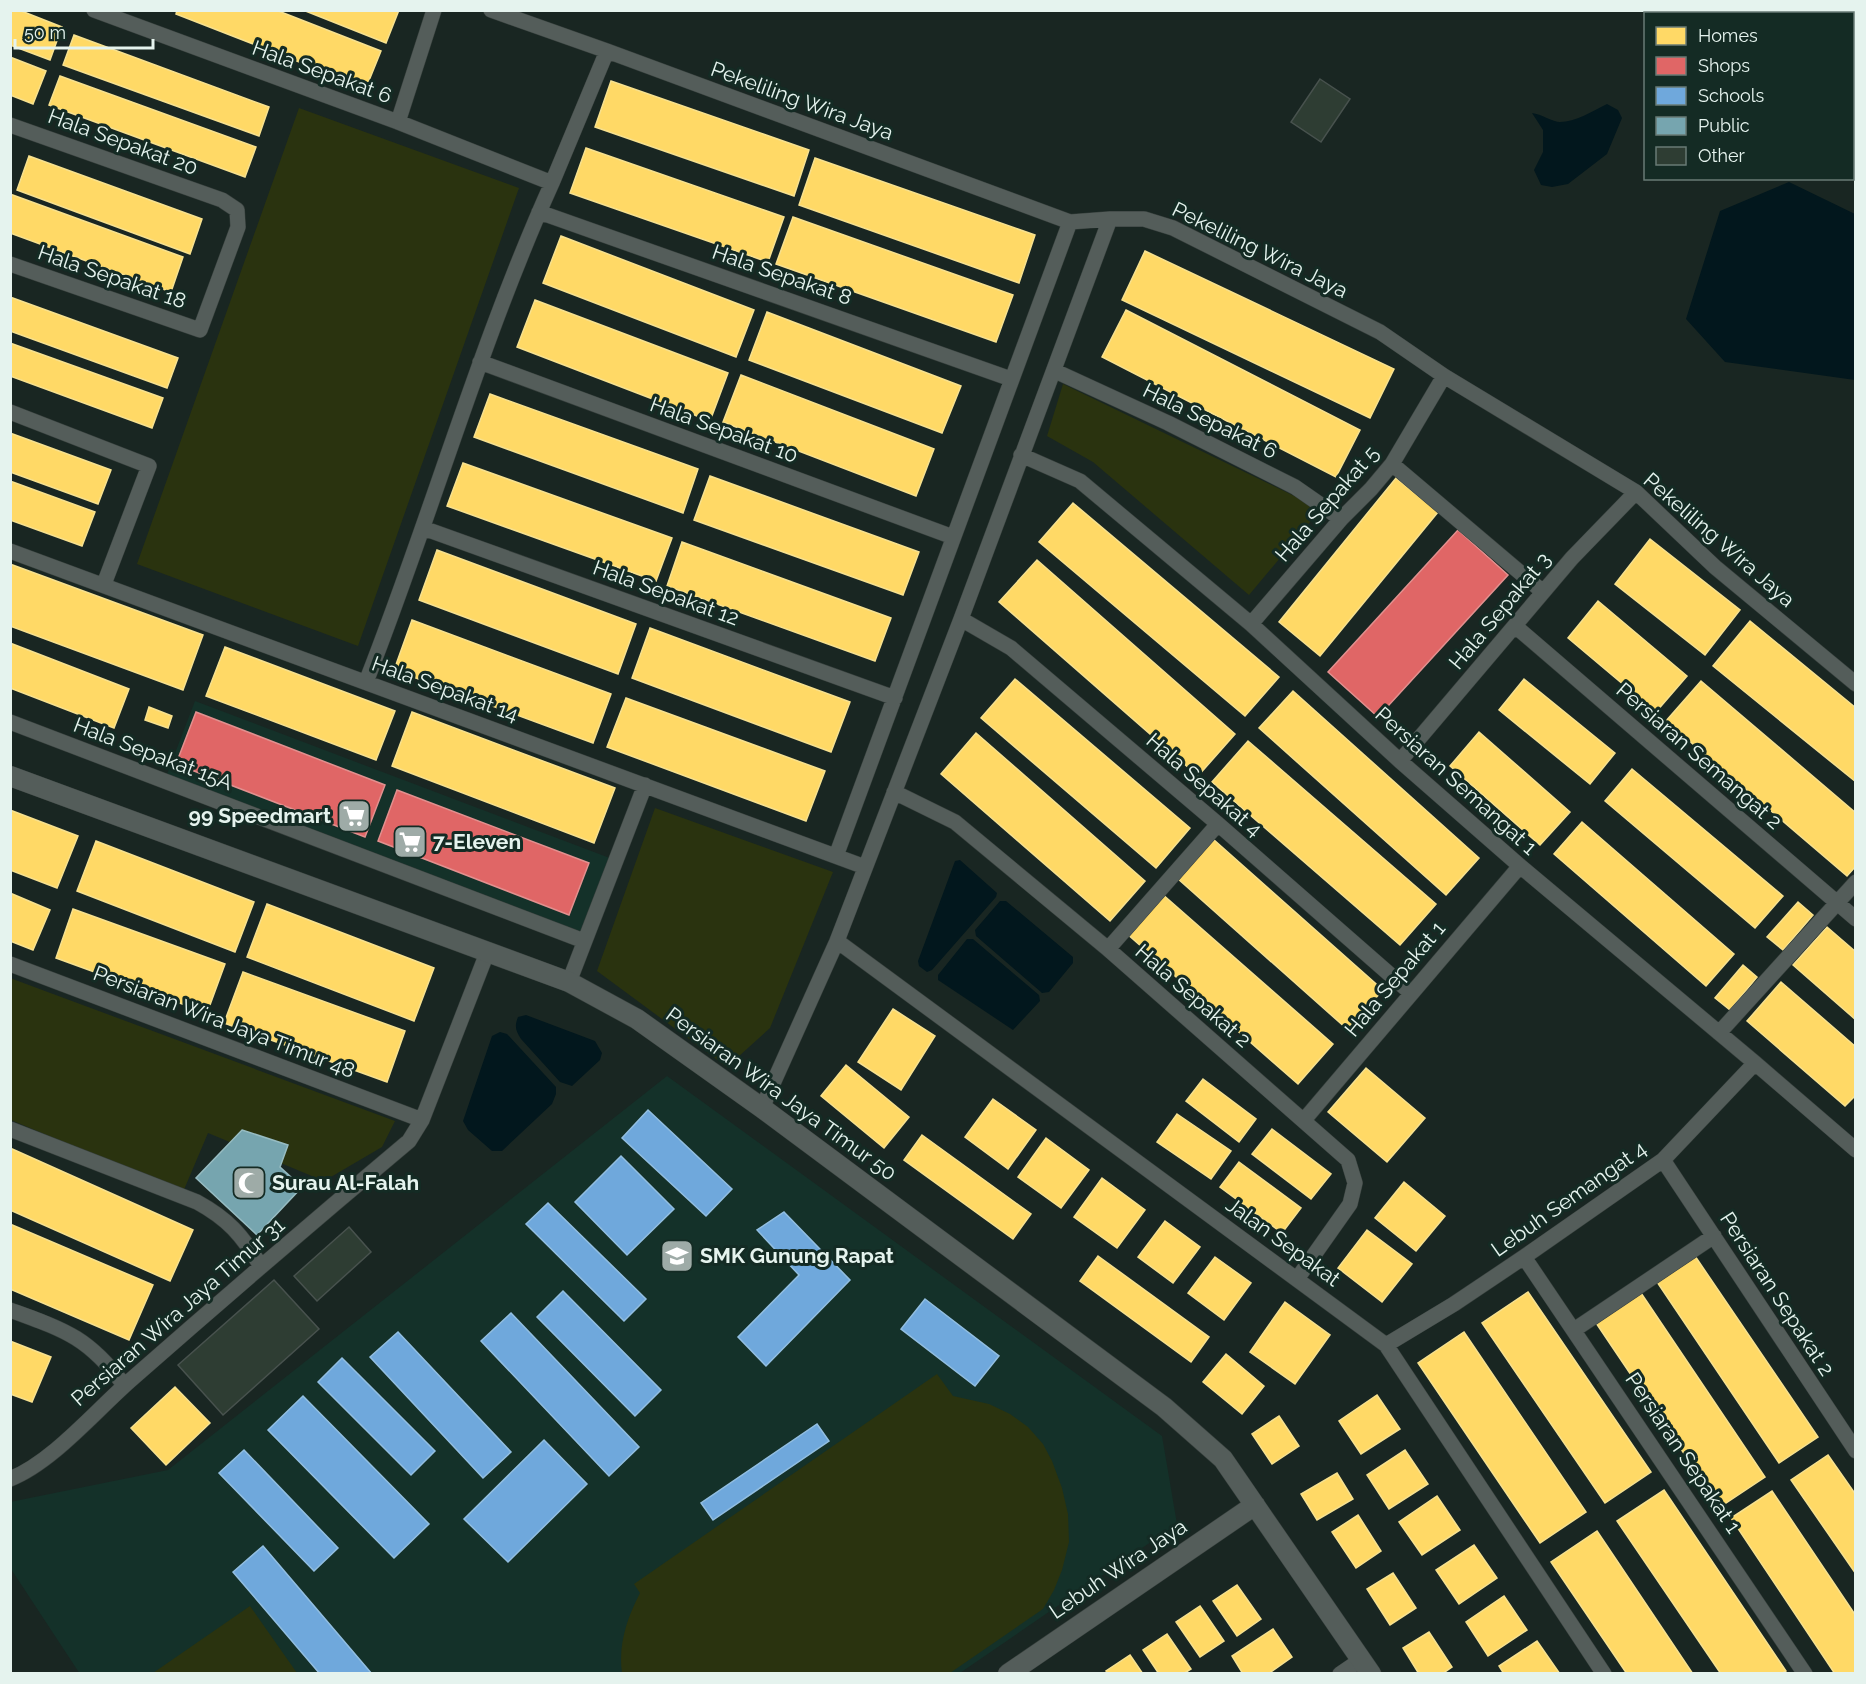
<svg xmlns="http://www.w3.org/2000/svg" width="1866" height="1684" viewBox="0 0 1866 1684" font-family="Raleway,sans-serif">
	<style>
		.built { fill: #143129 }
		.green { fill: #2a330f }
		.water { fill: #02171d }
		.homes { fill: #ffd966; stroke: #f7e18f; stroke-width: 1.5 }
		.shops { fill: #e06666; stroke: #e2908f; stroke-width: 1.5 }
		.schools { fill: #6fa8dc; stroke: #92bee1; stroke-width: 1.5 }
		.public { fill: #76a5af; stroke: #97bcc2; stroke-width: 1.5 }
		.building { fill: #2e3d33; stroke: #48524e; stroke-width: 1.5 }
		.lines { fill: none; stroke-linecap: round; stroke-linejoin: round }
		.minor-casing { stroke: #363f3c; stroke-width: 16 }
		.tertiary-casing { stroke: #363f3c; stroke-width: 21 }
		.minor { stroke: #545d5a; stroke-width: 15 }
		.tertiary { stroke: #545d5a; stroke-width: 20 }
		.labels { text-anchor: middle; stroke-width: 6; stroke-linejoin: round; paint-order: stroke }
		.street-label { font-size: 21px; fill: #e5f3ee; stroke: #142b24 }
		.poi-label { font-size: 21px; font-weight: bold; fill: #e5f3ee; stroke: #142b24; text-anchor: start }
	</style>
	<rect width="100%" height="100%" fill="#192622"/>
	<path class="built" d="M195 701 615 860 584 941 164 782Z
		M667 1076 1162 1436 1177 1524 960 1673 80 1674 11 1569 10 1502 168 1470Z"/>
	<path class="green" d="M299 108 519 188 358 646 137 564Z
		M1063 384 1321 509 1249 595 1093 462 1047 436Z
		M655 808 833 872 770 1028 727 1067 597 971Z
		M10 978 395 1121 382 1147 324 1181 208 1133 183 1192 11 1120Z
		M937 1374 953 1396 989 1404 1010 1414 1028 1427 1043 1444 1052 1461 1062 1488 1068 1514 1069 1542 1062 1570 1054 1590 1043 1609 950 1673H622C618 1645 627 1618 640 1593L634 1584Z
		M250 1606 297 1673H153Z"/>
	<path class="water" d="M1607 104 1618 110 1622 118 1607 154 1568 184 1552 187 1541 185 1534 170 1543 152V130L1532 113C1541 114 1553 122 1560 122 1575 122 1593 111 1607 104Z
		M1789 182 1855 214V380L1725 362 1686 319 1720 211Z
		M960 860 997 893 996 897 932 970 927 972 919 966 918 961 955 861Z
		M1000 901H1006L1073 957V963L1049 992 1042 993 976 936 975 930Z
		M967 939H973L1039 995 1040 1001 1013 1030 938 980V975Z
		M526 1015 595 1041 602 1053 600 1060 572 1086 560 1082 521 1039C516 1031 514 1027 518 1017Z
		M500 1032 507 1034 556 1087V1094L552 1104 502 1151H492L468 1130 463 1121 492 1036Z"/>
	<path class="homes" d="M10 10H19L62 27 50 60 10 45Z
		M177 10H276L381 51 366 88 176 14Z
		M303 10H399L386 43Z
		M74 35 269 107 259 136 63 65Z
		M10 57 46 71 33 104 10 95Z
		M60 76 256 147 245 177 49 105Z
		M611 81 809 150 794 196 595 127Z
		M586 148 784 217 768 262 570 193Z
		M29 156 202 219 190 254 17 190Z
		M815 158 1035 235 1019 283 799 205Z
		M10 194 183 257 171 292 10 233Z
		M793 217 1013 295 996 342 776 264Z
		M561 236 754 310 736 357 543 283Z
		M1145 251 1394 369 1370 418 1122 300Z
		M10 297 178 358 167 388 10 331Z
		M535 300 728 373 710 421 517 347Z
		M1126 310 1360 430 1336 477 1102 357Z
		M767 312 961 386 942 433 749 360Z
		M10 343 163 398 152 428 10 376Z
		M741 375 934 449 916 496 723 422Z
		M490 394 698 469 683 513 474 437Z
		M10 433 111 470 98 504 10 472Z
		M463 463 672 538 656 581 447 506Z
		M710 476 919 552 903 595 694 520Z
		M1396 478 1438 512 1320 656 1279 622Z
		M10 481 95 512 82 546 10 520Z
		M1073 503 1279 677 1245 716 1039 542Z
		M1650 539 1740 610 1705 655 1615 584Z
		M682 542 891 618 875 661 667 586Z
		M437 550 636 624 618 674 419 600Z
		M1037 560 1235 734 1198 776 999 602Z
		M10 564 203 635 183 690 10 626Z
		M1598 601 1687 676 1656 712 1568 638Z
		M412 620 611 694 593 743 394 670Z
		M1750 621 1856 708V782L1713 666Z
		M650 628 850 702 831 752 632 678Z
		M10 643 129 689 114 728 10 688Z
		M225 647 395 711 376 760 206 696Z
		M1015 679 1190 828 1156 868 981 718Z
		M1524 679 1615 753 1590 784 1499 710Z
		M1701 681 1856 813V866L1847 876 1666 721Z
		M1293 691 1479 858 1446 895 1259 728Z
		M626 698 825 771 806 821 607 747Z
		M149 707 172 716 168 728 145 720Z
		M412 712 615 788 594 843 392 766Z
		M1479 732 1570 812 1540 845 1450 766Z
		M976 733 1145 881 1110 921 941 774Z
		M1248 741 1436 904 1400 945 1212 782Z
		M1632 769 1783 896 1755 928 1605 801Z
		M10 810 78 836 57 888 10 870Z
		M1582 822 1734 954 1706 986 1554 854Z
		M1213 839 1383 990 1347 1029 1177 878Z
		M96 841 254 902 235 952 77 891Z
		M10 893 50 910 33 950 10 941Z
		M1161 893 1333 1044 1298 1084 1126 933Z
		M1798 902 1813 915 1783 950 1767 937Z
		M267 904 434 968 414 1021 247 957Z
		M73 909 225 964 207 1013 56 958Z
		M1827 927 1856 952V1020L1793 965Z
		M1743 965 1757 977 1730 1010 1715 998Z
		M243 972 405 1031 387 1082 224 1023Z
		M1781 982 1856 1047V1095L1845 1106 1747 1021Z
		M893 1009 935 1036 901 1090 858 1062Z
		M846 1065 909 1117 884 1148 821 1096Z
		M1366 1068 1425 1118 1387 1162 1328 1112Z
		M1203 1079 1256 1119 1239 1142 1186 1101Z
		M993 1099 1036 1130 1008 1169 965 1137Z
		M1177 1114 1231 1151 1211 1179 1157 1142Z
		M1272 1129 1331 1174 1311 1199 1252 1154Z
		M922 1135 1031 1214 1013 1239 904 1160Z
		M1046 1138 1089 1170 1061 1208 1018 1177Z
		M10 1148 193 1230 170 1281 10 1210Z
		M1239 1162 1301 1208 1282 1233 1220 1187Z
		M1102 1178 1145 1210 1117 1248 1074 1217Z
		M1404 1182 1445 1216 1416 1251 1375 1218Z
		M1165 1221 1200 1247 1173 1283 1138 1257Z
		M10 1224 153 1285 129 1340 10 1289Z
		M1367 1230 1412 1264 1382 1302 1338 1268Z
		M1098 1256 1209 1337 1191 1362 1080 1281Z
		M1695 1256 1818 1437 1779 1463 1657 1282Z
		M1215 1257 1251 1283 1224 1320 1188 1293Z
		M1528 1292 1651 1472 1605 1503 1482 1323Z
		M1641 1293 1765 1477 1720 1507 1596 1323Z
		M1285 1302 1330 1335 1295 1384 1250 1352Z
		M1464 1332 1586 1512 1540 1543 1418 1363Z
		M10 1341 51 1357 32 1402 10 1394Z
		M1226 1354 1264 1386 1242 1414 1203 1382Z
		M175 1387 210 1423 166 1465 131 1428Z
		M1377 1395 1400 1429 1361 1454 1339 1421Z
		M1279 1416 1299 1446 1272 1464 1252 1434Z
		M1405 1450 1428 1484 1389 1509 1367 1475Z
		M1828 1455 1856 1495V1574L1791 1480Z
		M1337 1473 1353 1499 1317 1520 1301 1494Z
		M1664 1490 1786 1671 1781 1674H1721L1617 1521Z
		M1772 1491 1856 1616V1674H1835L1731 1518Z
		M1437 1496 1460 1530 1422 1555 1399 1522Z
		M1358 1515 1381 1551 1356 1568 1332 1532Z
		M1597 1531 1693 1674H1627L1551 1562Z
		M1474 1545 1497 1578 1459 1604 1436 1570Z
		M1393 1573 1416 1608 1390 1625 1367 1589Z
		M1237 1585 1261 1619 1237 1636 1213 1601Z
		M1504 1596 1527 1630 1488 1656 1466 1622Z
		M1200 1606 1224 1641 1200 1657 1176 1622Z
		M1273 1629 1292 1657 1268 1674H1243L1232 1656Z
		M1429 1632 1452 1667 1442 1674H1419L1403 1648Z
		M1167 1634 1191 1669 1183 1674H1159L1143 1650Z
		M1537 1641 1560 1674H1504L1499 1666Z
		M1130 1655 1143 1674H1108L1106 1671Z"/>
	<path class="shops" d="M1458 530 1508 575 1378 717 1328 672Z
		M196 712 385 785 365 837 176 764Z
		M397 790 589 863 569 915 378 841Z"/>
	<path class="schools" d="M648 1110 732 1189 706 1216 622 1138Z
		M621 1156 674 1209 627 1255 575 1202Z
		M548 1203 646 1299 624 1321 526 1224Z
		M784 1212 850 1280 766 1366 738 1337 799 1275 757 1230Z
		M563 1291 661 1390 635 1416 537 1317Z
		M925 1299 999 1356 975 1386 901 1329Z
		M511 1313 639 1447 609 1476 481 1341Z
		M398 1332 511 1452 483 1478 370 1357Z
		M342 1358 435 1451 411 1475 318 1382Z
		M303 1396 429 1524 394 1558 268 1430Z
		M817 1424 829 1441 713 1520 701 1503Z
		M544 1440 587 1484 508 1562 464 1519Z
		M244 1450 338 1548 314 1571 219 1473Z
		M263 1546 372 1674H320L233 1572Z"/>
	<path class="public" d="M242 1130 288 1145 280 1167 302 1187 257 1235 196 1178Z"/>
	<path class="building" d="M1320 79 1350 99 1321 142 1291 122Z
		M349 1227 371 1252 317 1301 294 1276Z
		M274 1280 319 1329 223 1415 178 1365Z"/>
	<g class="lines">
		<defs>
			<path id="minor" d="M94 10 398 122 552 183C479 345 431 517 366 682
				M491 10 607 51 1070 222 1110 219H1144L1173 228 1380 332 1444 376 1636 492 1715 567 1856 684
				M398 122 434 10
				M10 125 222 200 237 210 238 227 200 330 10 264
				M552 183 607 51
				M539 212 1011 379
				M480 362 953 537
				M1055 371 1168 423 1295 487 1341 519
				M10 412 149 466 104 584
				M1021 455 1080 481 1251 624 1400 761 1520 866 1755 1063 1856 1150
				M1392 464 1543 592
				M423 528 895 698
				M10 551 865 867
				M961 619 1011 648 1218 824 1411 993
				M1251 624 1341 519 1371 489 1392 464 1444 376
				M1515 626 1856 919
				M10 722 584 941
				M1400 761 1572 558 1636 492
				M894 792 955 822 1108 949 1348 1160 1355 1183 1350 1204 1297 1279
				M836 856 1070 222
				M837 941 1386 1345 1604 1674
				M1108 949 1218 824
				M10 964 422 1120
				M569 982 645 785
				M1719 1033 1856 882
				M762 1108 837 941 961 619 1110 219
				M1304 1120 1520 866
				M10 1129 197 1202C228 1219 242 1235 260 1265
				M1663 1160 1856 1451
				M1524 1257 1805 1674
				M10 1310C65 1330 88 1337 124 1385
				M1574 1330 1714 1236
				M1386 1345 1454 1304 1524 1257 1663 1160 1755 1063
				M10 1479C53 1462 97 1409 133 1378 224 1298 316 1219 409 1141L422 1120 487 953
				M1340 1674 1362 1659"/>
			<path id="tertiary" d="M10 776 569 982 637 1019 762 1108 1164 1407 1223 1459 1371 1674
				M1008 1674 1255 1505"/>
		</defs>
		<use href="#minor" class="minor-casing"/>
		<use href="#tertiary" class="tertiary-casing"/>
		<use href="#minor" class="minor"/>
		<use href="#tertiary" class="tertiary"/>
	</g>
	<defs>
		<symbol id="supermarket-square" viewBox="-11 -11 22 22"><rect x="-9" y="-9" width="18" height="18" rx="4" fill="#9eaba7" stroke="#142b24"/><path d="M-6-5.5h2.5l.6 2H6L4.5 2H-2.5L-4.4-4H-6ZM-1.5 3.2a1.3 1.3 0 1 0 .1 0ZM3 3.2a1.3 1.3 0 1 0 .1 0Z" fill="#fff"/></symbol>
		<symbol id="mosque-square" viewBox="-11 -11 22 22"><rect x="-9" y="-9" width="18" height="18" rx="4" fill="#9eaba7" stroke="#142b24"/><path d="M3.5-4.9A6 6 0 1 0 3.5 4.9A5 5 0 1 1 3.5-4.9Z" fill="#fff"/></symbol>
		<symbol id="school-square" viewBox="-11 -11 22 22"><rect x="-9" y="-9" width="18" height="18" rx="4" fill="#9eaba7" stroke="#142b24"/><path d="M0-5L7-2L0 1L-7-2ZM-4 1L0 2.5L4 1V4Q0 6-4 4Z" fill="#fff"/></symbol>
	</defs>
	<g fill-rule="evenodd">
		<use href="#supermarket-square" x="335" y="797" width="38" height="38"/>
		<use href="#supermarket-square" x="391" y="823" width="38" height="38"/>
		<use href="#mosque-square" x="230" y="1164" width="38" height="38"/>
		<use href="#school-square" x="658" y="1237" width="38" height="38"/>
	</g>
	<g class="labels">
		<g class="street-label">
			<text transform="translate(322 72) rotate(20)" y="7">Hala Sepakat 6</text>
			<text transform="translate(802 101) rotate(20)" y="7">Pekeliling Wira Jaya</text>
			<text transform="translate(123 142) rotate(20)" y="7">Hala Sepakat 20</text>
			<text transform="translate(1260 250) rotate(26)" y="7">Pekeliling Wira Jaya</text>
			<text transform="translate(782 275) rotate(19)" y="7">Hala Sepakat 8</text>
			<text transform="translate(112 277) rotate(19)" y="7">Hala Sepakat 18</text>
			<text transform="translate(1210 421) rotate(26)" y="7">Hala Sepakat 6</text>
			<text transform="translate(724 430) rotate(20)" y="7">Hala Sepakat 10</text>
			<text transform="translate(1327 504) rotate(-49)" y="7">Hala Sepakat 5</text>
			<text transform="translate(1719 540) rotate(41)" y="7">Pekeliling Wira Jaya</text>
			<text transform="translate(666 593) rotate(20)" y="7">Hala Sepakat 12</text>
			<text transform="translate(1500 611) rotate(-50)" y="7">Hala Sepakat 3</text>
			<text transform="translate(445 689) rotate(20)" y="7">Hala Sepakat 14</text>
			<text transform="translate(153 754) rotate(21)" y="7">Hala Sepakat 15A</text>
			<text transform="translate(1699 756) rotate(41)" y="7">Persiaran Semangat 2</text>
			<text transform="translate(1456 781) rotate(42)" y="7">Persiaran Semangat 1</text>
			<text transform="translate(1204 785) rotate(41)" y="7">Hala Sepakat 4</text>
			<text transform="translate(1395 979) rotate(-50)" y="7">Hala Sepakat 1</text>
			<text transform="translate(1193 996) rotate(41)" y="7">Hala Sepakat 2</text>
			<text transform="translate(224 1022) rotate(21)" y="7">Persiaran Wira Jaya Timur 48</text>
			<text transform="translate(781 1094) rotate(36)" y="7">Persiaran Wira Jaya Timur 50</text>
			<text transform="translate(1569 1199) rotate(-35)" y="7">Lebuh Semangat 4</text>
			<text transform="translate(1283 1242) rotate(36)" y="7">Jalan Sepakat</text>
			<text transform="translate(1777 1294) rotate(57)" y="7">Persiaran Sepakat 2</text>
			<text transform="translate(178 1312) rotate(-41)" y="7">Persiaran Wira Jaya Timur 31</text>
			<text transform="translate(1683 1453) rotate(56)" y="7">Persiaran Sepakat 1</text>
			<text transform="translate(1118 1569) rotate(-34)" y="7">Lebuh Wira Jaya</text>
		</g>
		<g class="poi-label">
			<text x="331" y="823" text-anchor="end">99 Speedmart</text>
			<text x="433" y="849">7-Eleven</text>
			<text x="272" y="1190">Surau Al-Falah</text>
			<text x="700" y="1263">SMK Gunung Rapat</text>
		</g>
	</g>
	<rect width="1866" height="1684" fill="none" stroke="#e5f3ee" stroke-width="24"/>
	<rect x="1644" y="12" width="210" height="168" fill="#142b24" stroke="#687b75" stroke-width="1.5"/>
	<rect x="1656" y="27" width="30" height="18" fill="#ffd966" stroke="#687b75" stroke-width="1.5"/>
	<text x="1698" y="42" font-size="18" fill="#e5f3ee">Homes</text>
	<rect x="1656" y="57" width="30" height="18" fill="#e06666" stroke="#687b75" stroke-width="1.5"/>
	<text x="1698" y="72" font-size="18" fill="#e5f3ee">Shops</text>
	<rect x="1656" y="87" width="30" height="18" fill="#6fa8dc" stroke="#687b75" stroke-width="1.5"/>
	<text x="1698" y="102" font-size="18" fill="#e5f3ee">Schools</text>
	<rect x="1656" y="117" width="30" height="18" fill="#76a5af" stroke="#687b75" stroke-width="1.5"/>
	<text x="1698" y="132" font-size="18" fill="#e5f3ee">Public</text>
	<rect x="1656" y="147" width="30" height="18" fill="#2e3d33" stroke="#687b75" stroke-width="1.5"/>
	<text x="1698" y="162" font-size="18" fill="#e5f3ee">Other</text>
	<path d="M15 39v9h138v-9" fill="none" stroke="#e5f3ee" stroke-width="3"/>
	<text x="24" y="39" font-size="18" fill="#e5f3ee" stroke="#142b24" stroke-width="4.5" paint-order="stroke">50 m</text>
</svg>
